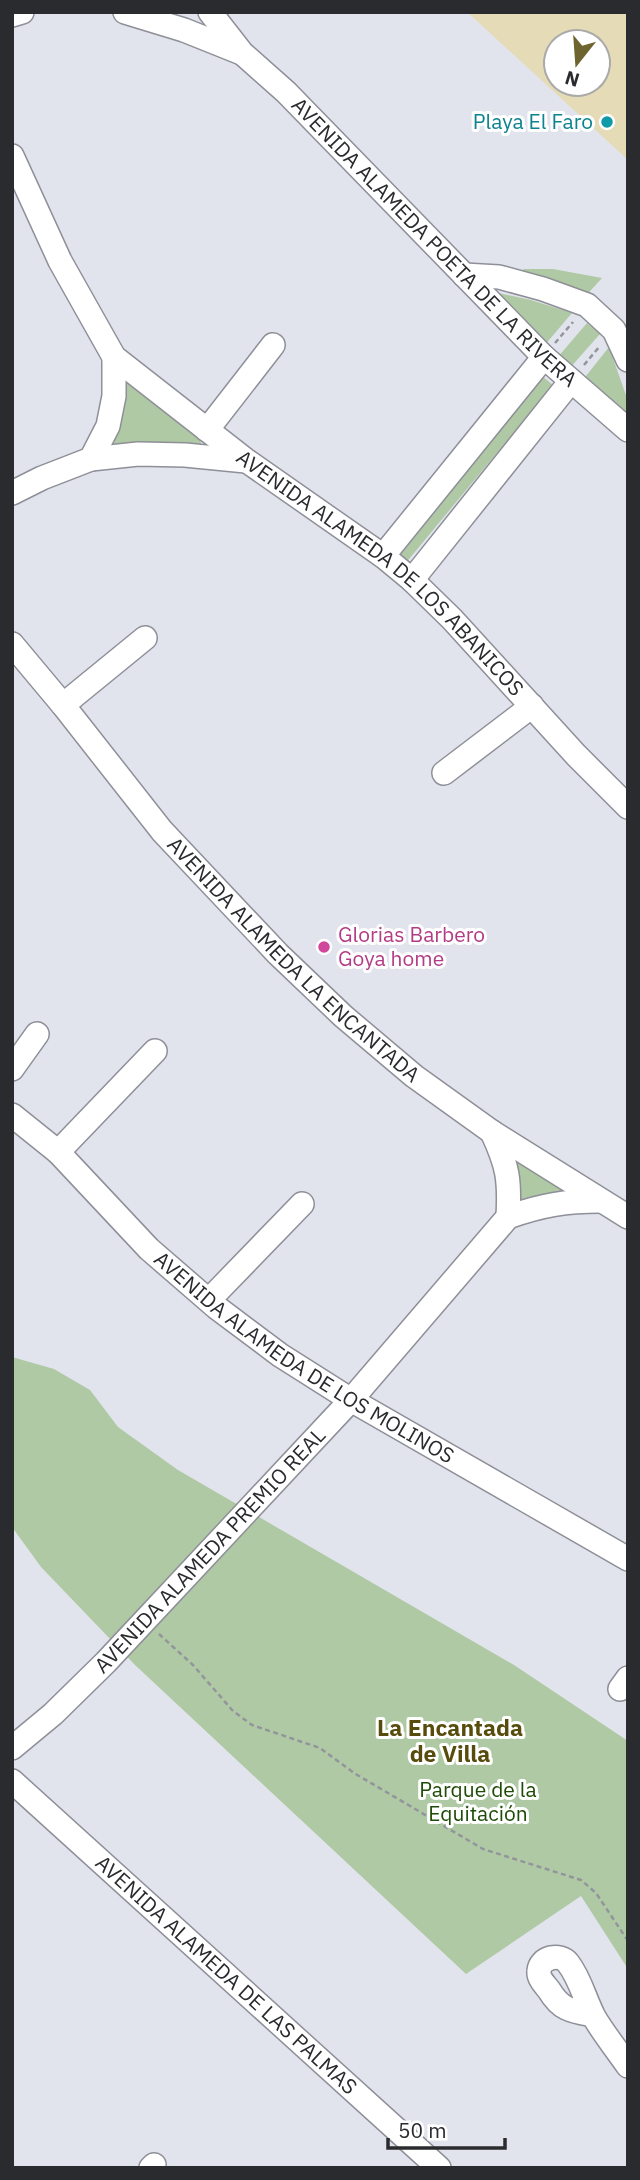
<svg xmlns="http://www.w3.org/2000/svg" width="640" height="2180" viewBox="0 0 640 2180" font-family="'IBM Plex Sans',sans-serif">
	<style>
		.green { fill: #afc9a5 }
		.sand { fill: #e5dbb6; fill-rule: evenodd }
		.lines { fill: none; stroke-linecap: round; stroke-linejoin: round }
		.minor-casing { stroke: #8e8f98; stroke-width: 26 }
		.path { stroke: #93959b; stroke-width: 2.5; stroke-dasharray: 5 3.5; stroke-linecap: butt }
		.minor { stroke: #fff; stroke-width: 23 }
		.culture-dot { fill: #0f9aa8; stroke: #fff; stroke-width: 2.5 }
		.hotel-dot { fill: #d1479c; stroke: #fff; stroke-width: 2.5 }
		.labels { text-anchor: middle; stroke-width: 6; stroke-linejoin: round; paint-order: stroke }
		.culture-label { font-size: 21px; fill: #0d838f; stroke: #fff; text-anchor: end }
		.street-label { font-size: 21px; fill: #2a2b2e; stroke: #fff }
		.hotel-label { font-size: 21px; fill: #b23c85; stroke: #fff; text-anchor: start }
		.park-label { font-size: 21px; fill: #1e4b05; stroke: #fff }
		.neighbourhood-label { font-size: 23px; font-weight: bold; fill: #584c0c; stroke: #fff }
	</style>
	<rect width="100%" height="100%" fill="#e2e4ed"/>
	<path class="green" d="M524 269H553L602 278 583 299 519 272Z
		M498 293 531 300 572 313 544 346 497 295Z
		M587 323 600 334 569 369 557 358Z
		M609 347 628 401V424L582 381Z
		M542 376 553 385 405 564 394 555Z
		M124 381 133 385 200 440 201 443 198 447 114 444 122 385Z
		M510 1151 570 1194 521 1205Z
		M12 1357 54 1369 90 1390 118 1427 178 1470 514 1665 628 1741V1969L581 1896 466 1974 135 1665 41 1567 12 1527Z"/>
	<path class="sand" d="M467 12H628V160L478 22ZM556 42H598V84H556Z"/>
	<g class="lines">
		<defs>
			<g id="minor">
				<path d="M125 12 184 30 239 52"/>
				<path id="s1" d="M210 12 242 53 286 92 544 357 628 430"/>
				<path d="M12 15 22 12"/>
				<path id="s2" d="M12 156 60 261 114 357 247 461 383 556 412 580 452 619 576 755 628 807"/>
				<path d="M464 275 499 277 543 289 587 305 614 330 628 360"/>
				<path d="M207 430 273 345"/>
				<path d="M91 459 108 426 114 396V357"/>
				<path d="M12 493 42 478 91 459 138 454 185 455 246 461"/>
				<path d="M383 556 544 357"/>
				<path d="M412 580 571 381"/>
				<path id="s3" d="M12 644 63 705 162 831 278 954 343 1016 414 1076 492 1132 628 1217"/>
				<path d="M63 705 145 638"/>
				<path d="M444 773 532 706"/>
				<path d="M12 1069 37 1034"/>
				<path id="s4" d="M12 1115 58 1152 149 1249 216 1307 280 1355 351 1400 628 1559"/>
				<path d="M492 1132C508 1166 510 1180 508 1217"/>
				<path d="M58 1152 155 1051"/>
				<path d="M209 1300 302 1204"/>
				<path d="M620 1689 628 1678"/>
				<path id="s5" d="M12 1748 53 1714 106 1662 351 1400 508 1217C542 1205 566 1201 601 1201"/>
				<path id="s6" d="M12 1781 439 2168"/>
				<path d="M593 2015C571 2011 561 2010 549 1990 545 1985 538 1978 539 1971 540 1957 560 1953 568 1963 580 1978 585 2000 594 2017 604 2034 617 2050 628 2066"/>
				<path d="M151 2168 154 2165"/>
			</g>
		</defs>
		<use href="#minor" class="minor-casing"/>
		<path class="path" d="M555 343 573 322
			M584 365 600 346
			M159 1634 193 1665 233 1711 252 1725 320 1748 354 1773 483 1849 581 1880 596 1893 628 1941"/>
		<use href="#minor" class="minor"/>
	</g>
	<circle class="culture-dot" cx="607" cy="122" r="7"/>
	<circle class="hotel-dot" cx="324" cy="947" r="7"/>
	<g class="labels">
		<g class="culture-label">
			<text x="593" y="129">Playa El Faro</text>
		</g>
		<g class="street-label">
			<text dy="7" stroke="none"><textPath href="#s1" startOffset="322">AVENIDA ALAMEDA POETA DE LA RIVERA</textPath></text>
			<text dy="7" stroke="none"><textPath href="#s2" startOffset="569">AVENIDA ALAMEDA DE LOS ABANICOS</textPath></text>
			<text dy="7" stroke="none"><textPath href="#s3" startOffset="424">AVENIDA ALAMEDA LA ENCANTADA</textPath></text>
			<text dy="7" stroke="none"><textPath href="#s4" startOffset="382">AVENIDA ALAMEDA DE LOS MOLINOS</textPath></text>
			<text dy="7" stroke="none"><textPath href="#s5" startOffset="280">AVENIDA ALAMEDA PREMIO REAL</textPath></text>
			<text dy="7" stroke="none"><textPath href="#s6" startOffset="289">AVENIDA ALAMEDA DE LAS PALMAS</textPath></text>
		</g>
		<g class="hotel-label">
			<text x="338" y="942">Glorias Barbero<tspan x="338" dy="24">Goya home</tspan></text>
		</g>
		<g class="park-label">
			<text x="478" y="1797">Parque de la<tspan x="478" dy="24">Equitación</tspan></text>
		</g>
		<g class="neighbourhood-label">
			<text x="450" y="1736">La Encantada<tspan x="450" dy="26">de Villa</tspan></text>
		</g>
	</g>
	<rect width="640" height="2180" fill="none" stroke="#2a2b2e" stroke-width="28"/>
	<g transform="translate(577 63) rotate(197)"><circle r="33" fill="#ffffff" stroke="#aaaaab" stroke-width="2"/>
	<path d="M0-5L12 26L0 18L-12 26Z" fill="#6e6430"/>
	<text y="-10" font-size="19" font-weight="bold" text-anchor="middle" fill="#2a2b2e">N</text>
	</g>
	<path d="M388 2138v10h117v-10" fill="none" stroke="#2a2b2e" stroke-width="3.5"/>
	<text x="398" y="2138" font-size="21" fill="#2a2b2e" stroke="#ffffff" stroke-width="5" paint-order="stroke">50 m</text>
</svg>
